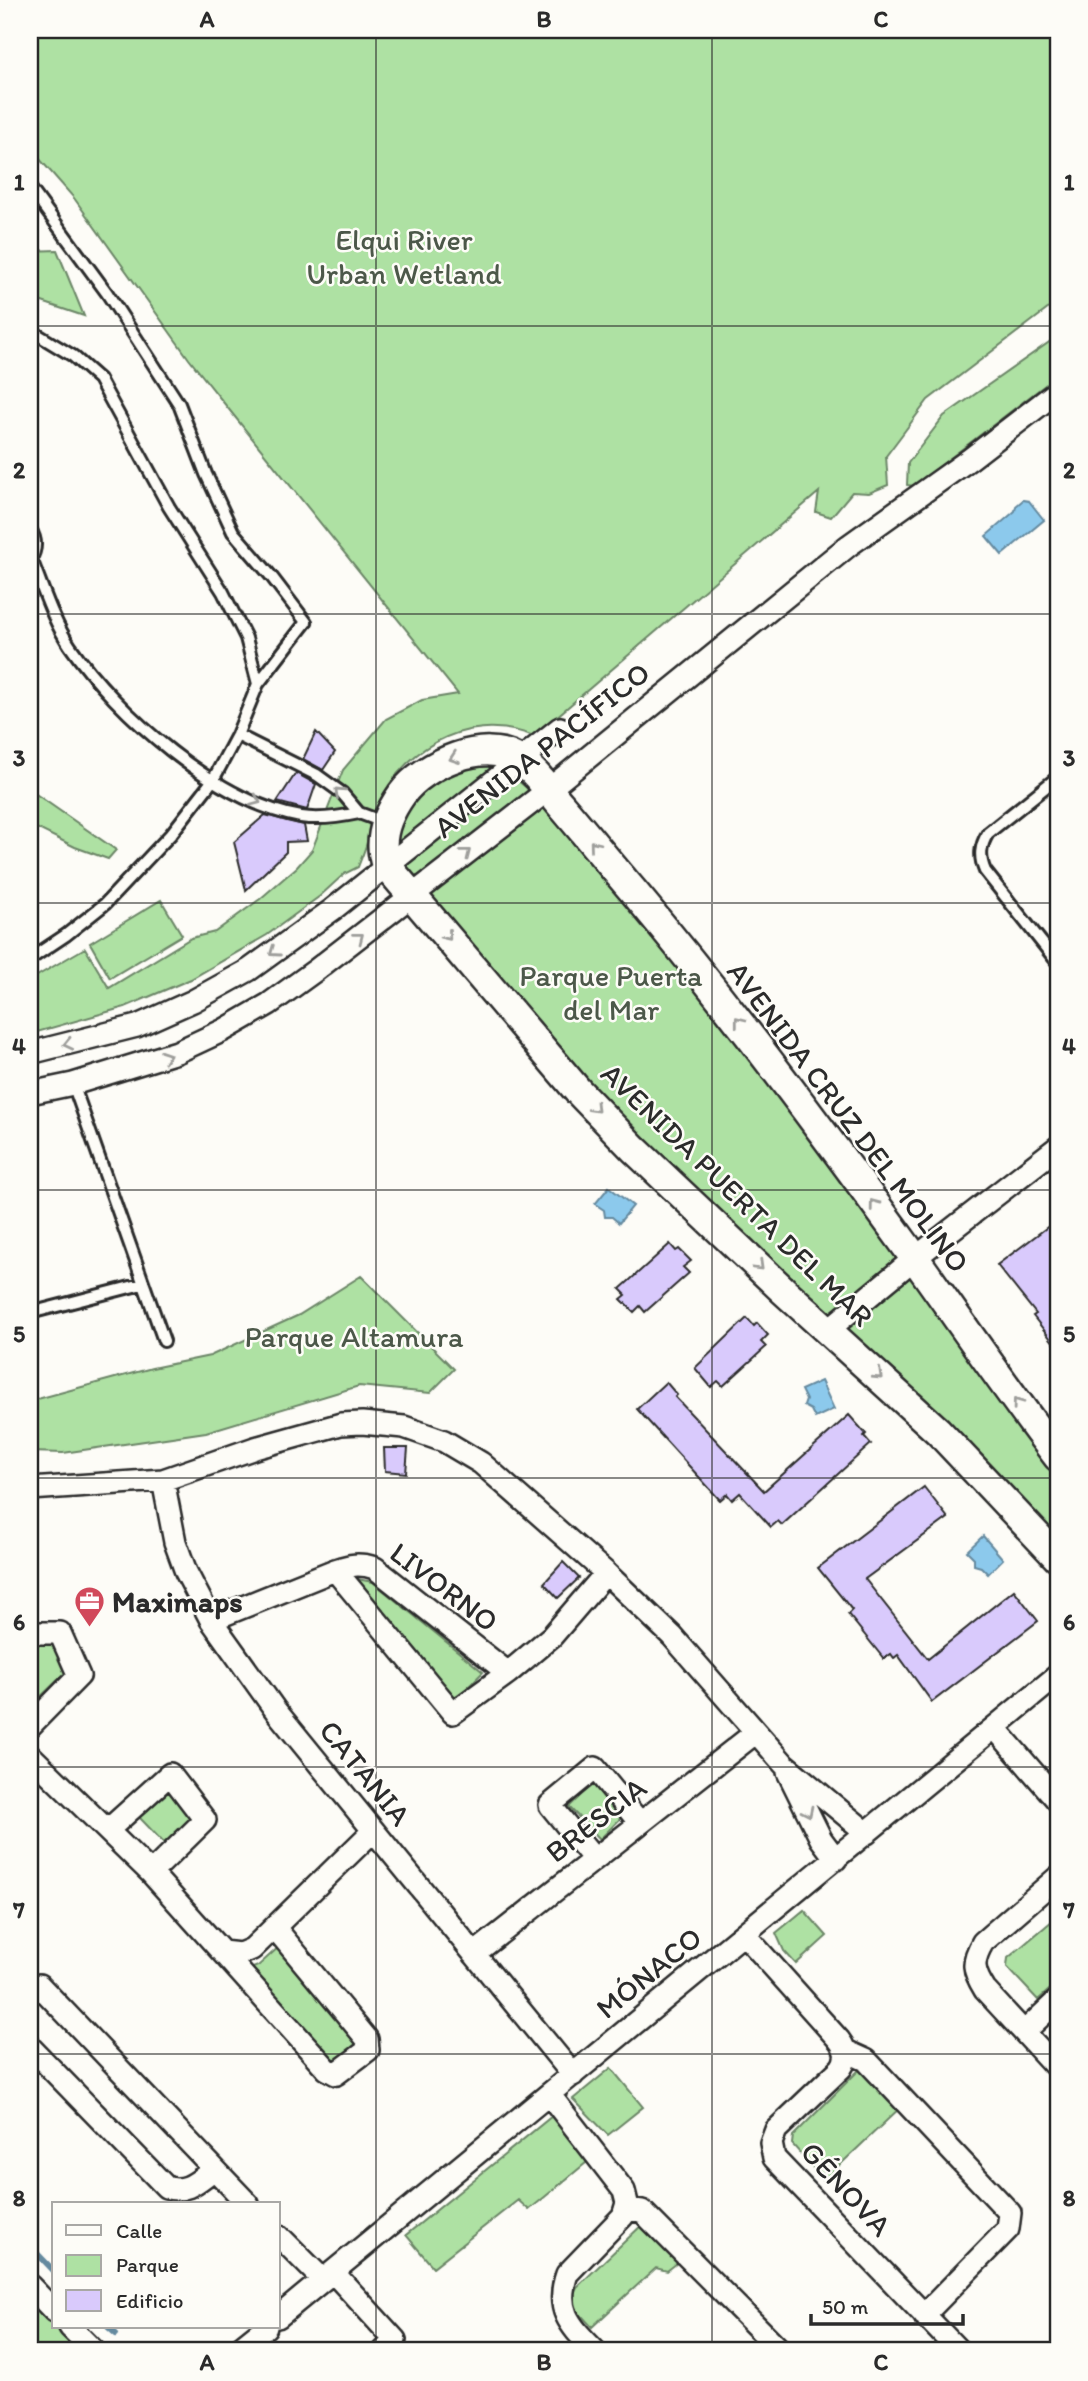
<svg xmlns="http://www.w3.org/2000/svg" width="1088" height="2381" viewBox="0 0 1088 2381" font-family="Itim,sans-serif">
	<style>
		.green { fill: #aee1a3; stroke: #6c8667; stroke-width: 2 }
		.water { fill: #8cc9ec; stroke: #658a9f; stroke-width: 2 }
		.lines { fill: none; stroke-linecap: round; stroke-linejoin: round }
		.stream { stroke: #658a9f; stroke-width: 6 }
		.building { fill: #d9cafc; stroke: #2b2b2b; stroke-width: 2 }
		.lane-casing { stroke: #2b2b2b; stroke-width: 16 }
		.street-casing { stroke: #2b2b2b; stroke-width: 26 }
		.secondary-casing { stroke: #2b2b2b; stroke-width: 33 }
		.lane { stroke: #fdfcf7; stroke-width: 10 }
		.street { stroke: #fdfcf7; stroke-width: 21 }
		.secondary { stroke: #fdfcf7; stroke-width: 28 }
		.oneway { stroke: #9e9e9b }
		.grid { fill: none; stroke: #2b2b2b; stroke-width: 2; stroke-opacity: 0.55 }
		.labels { text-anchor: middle; stroke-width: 5; stroke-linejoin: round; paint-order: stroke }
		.park-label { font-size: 30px; fill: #4c5849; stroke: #fdfcf7 }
		.street-label { font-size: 30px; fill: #2b2b2b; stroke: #fdfcf7 }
		.poi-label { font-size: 30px; font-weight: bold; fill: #2b2b2b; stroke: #fdfcf7; text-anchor: start }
		.neatline { fill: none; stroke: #2b2b2b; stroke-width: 2.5 }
		.grid-label { font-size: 23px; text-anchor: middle; font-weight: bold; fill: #2b2b2b }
	</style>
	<rect width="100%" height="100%" fill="#fdfcf7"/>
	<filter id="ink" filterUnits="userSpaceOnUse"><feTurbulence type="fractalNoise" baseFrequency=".0143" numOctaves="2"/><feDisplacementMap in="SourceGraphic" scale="14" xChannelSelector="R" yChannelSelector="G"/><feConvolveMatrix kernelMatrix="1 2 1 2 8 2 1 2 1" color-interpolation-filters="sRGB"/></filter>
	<g filter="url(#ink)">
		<path class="green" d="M30 30H1058V305H1053L928 400 886 456 888 485 869 493 852 492 831 517 816 512 819 492 534 736C463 709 396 752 371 820 368 827 369 835 367 842 365 850 361 859 358 867L344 874 320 896 267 935 191 979 125 1007 30 1034V980L85 948 109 988 191 938 215 932 260 899 297 867 312 850 343 770 386 719 422 700 458 694 231 412 189 359 74 198 30 148Z
			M57 250 84 316 30 298V251Z
			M1058 336V375L914 486 907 485 908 463 944 416Z
			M489 763 501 767 528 789 660 932 960 1337 1058 1475V1542L587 1084 399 864 391 848 401 812 423 788 460 768Z
			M30 790 116 850 108 859 75 847 30 825Z
			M161 900 182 935 110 978 90 943Z
			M361 1276 454 1369 430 1393 359 1386 206 1432 63 1453 30 1452V1401L152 1368 210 1356 299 1315Z
			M357 1579 373 1582 483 1672 457 1698 443 1689Z
			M30 1643H54L66 1672 30 1707Z
			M592 1784 623 1816 600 1839 569 1807Z
			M168 1790 192 1818 164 1843 139 1817Z
			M804 1910 827 1936 796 1964 784 1951 776 1933Z
			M1058 1916V1982L1038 2000 1007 1967 1008 1958Z
			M280 1946 353 2033 357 2048 341 2062 326 2057 248 1970 258 1966Z
			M864 2065 903 2105 824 2180 792 2144 793 2136Z
			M611 2068 643 2107 608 2135 573 2099Z
			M552 2116 587 2162 529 2210 518 2200 433 2267 406 2235Z
			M644 2223 681 2260 667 2271 656 2268 592 2327 569 2302 577 2287Z
			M30 2289 54 2314V2327H66L89 2351H30Z"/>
		<path class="water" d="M1023 500 1029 501 1044 520 1002 555 986 536 1015 511 1016 506Z
			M609 1187 633 1206 619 1223 612 1217H605L604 1210 595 1204Z
			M821 1381 834 1409 815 1418 811 1410 804 1406 806 1400 801 1390Z
			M983 1536 1003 1559 988 1574 981 1567 974 1565V1558L967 1551Z"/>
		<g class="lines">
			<path class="stream" d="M30 2246 54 2271
				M108 2327 116 2334"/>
		</g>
		<path class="building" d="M316 732 335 752 323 770 303 759Z
			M296 773 316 784 307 810 277 802Z
			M265 815 304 825 307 841 286 842V852L246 890 234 842Z
			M1058 1219V1348L1033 1316 1036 1314 997 1265Z
			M670 1244 676 1251 679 1249 691 1261 683 1267 689 1273 645 1312 640 1306 634 1312 621 1299 626 1295 620 1289Z
			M747 1318 754 1326 757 1323 768 1335 761 1342 766 1347 723 1386 718 1381 711 1387 695 1368Z
			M666 1382 677 1395 675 1397 764 1491 849 1415 866 1434 864 1436 871 1444 782 1525 778 1521 771 1527 740 1493 732 1500 727 1494 720 1500 637 1409Z
			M384 1448H408L406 1473 385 1471Z
			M924 1487 948 1518 865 1579 928 1659 1014 1590 1038 1621 932 1702 898 1655 894 1658 891 1654 884 1659 848 1614 852 1610 818 1568Z
			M563 1562 579 1578 558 1598 544 1583Z"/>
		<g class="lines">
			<defs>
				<path id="lane" d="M30 188 107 293 179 404 206 474 233 532 271 576 306 622 258 684 237 735 213 780 171 834 105 904 66 935 30 959
					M30 330 73 356 99 379 169 507 223 592 246 638 258 684
					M30 529C37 540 37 549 30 560
					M30 561 33 564C44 591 53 621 70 646 117 714 217 802 301 817 320 820 340 817 359 813
					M237 735 317 775 342 793 359 813 386 823
					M1058 777 988 833C980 846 979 857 985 871L1058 963
					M73 1084 164 1341
					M30 1313 142 1284"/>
				<path id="street" d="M30 1053 137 1026 193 1001 249 970 332 910 560 728
					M30 1093 73 1084 177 1052 224 1030 269 1004 316 970 548 790 848 546 970 459 1058 391
					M828 1330 915 1258 1058 1147
					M163 1480 175 1542 186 1572 211 1620 276 1711 573 2075
					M30 1489 163 1480 255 1448 341 1424 362 1423 404 1427 444 1441 481 1463 606 1573 672 1636 784 1764 867 1833
					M335 1570 453 1713 508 1673
					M211 1620 335 1570C350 1565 359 1563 375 1568L508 1673 552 1636 606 1573
					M30 1633H60L79 1676 30 1726
					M995 1728 1058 1801
					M30 1755 151 1873 222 1952 240 1954 252 1949 373 1831
					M788 1772 821 1839 836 1859
					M108 1830 170 1774 205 1820 151 1873
					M594 1859 550 1805 595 1768 640 1823
					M1058 1877 983 1942C971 1962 973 1971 985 1990L1058 2069
					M744 1934 839 2040C846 2049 848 2058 841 2068L776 2130 771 2143 774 2158 959 2351
					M222 1952 327 2069 336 2074 368 2050 367 2039 275 1928
					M474 1954 755 1733
					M30 1994 39 1985 248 2204
					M1024 2032 1058 2000
					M30 2047 166 2187C186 2194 198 2181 213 2170
					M846 2051 866 2060 1010 2213 1008 2229 924 2315
					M549 2094 624 2191 627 2203 623 2216 567 2274C554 2311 571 2326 595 2351
					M626 2209 642 2211 781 2351
					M278 2235 323 2280
					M333 2272 395 2340 384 2351
					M30 2286 54 2311
					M278 2317 1058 1675
					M70 2327 94 2351
					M236 2351 266 2327"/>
				<path id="secondary" d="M1058 1457C1008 1392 962 1324 914 1257 824 1133 733 1010 634 892 609 863 585 833 560 804 548 790 535 770 519 760 485 737 424 764 402 794 387 815 377 840 386 865L578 1091 634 1149 783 1290 938 1431 1058 1558"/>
			</defs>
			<use href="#lane" class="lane-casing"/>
			<use href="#street" class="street-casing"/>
			<use href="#secondary" class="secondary-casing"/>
			<use href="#lane" class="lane"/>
			<use href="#street" class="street"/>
			<use href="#secondary" class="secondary"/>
		</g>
		<defs><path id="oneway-chevron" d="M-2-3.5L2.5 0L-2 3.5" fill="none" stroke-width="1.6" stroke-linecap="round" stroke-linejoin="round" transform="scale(1.75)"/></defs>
		<g class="oneway">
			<use href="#oneway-chevron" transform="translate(454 758) rotate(161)"/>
			<use href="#oneway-chevron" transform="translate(339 792) rotate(-137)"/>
			<use href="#oneway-chevron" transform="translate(256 801) rotate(23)"/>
			<use href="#oneway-chevron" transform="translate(594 845) rotate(-130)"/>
			<use href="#oneway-chevron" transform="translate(466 853) rotate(-38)"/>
			<use href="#oneway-chevron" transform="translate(447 936) rotate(50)"/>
			<use href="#oneway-chevron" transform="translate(359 937) rotate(-38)"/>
			<use href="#oneway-chevron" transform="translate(274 952) rotate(145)"/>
			<use href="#oneway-chevron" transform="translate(739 1021) rotate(-128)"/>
			<use href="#oneway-chevron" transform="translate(68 1044) rotate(167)"/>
			<use href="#oneway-chevron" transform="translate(166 1056) rotate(-20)"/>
			<use href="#oneway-chevron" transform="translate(595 1108) rotate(46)"/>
			<use href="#oneway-chevron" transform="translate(874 1204) rotate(-127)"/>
			<use href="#oneway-chevron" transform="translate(759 1266) rotate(44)"/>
			<use href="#oneway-chevron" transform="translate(878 1375) rotate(43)"/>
			<use href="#oneway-chevron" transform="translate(1017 1403) rotate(-126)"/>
			<use href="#oneway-chevron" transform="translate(808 1812) rotate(64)"/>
		</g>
	</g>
	<path class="grid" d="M376 30V2351M712 30V2351M30 326H1058M30 614H1058M30 903H1058M30 1190H1058M30 1478H1058M30 1767H1058M30 2054H1058"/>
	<defs>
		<symbol id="office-pin" viewBox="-11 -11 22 30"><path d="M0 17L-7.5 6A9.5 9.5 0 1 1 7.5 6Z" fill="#d1495b" stroke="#fdfcf7"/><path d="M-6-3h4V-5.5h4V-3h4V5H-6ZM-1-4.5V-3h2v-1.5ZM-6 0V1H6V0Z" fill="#fff"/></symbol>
	</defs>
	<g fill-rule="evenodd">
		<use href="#office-pin" x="72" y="1584" width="35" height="47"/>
	</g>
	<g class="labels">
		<g class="park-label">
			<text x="404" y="250">Elqui River<tspan x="404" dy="34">Urban Wetland</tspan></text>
			<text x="611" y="986">Parque Puerta<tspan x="611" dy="34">del Mar</tspan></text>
			<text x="354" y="1347">Parque Altamura</text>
		</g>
		<g class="street-label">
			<text transform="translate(542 750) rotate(-38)" y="10">AVENIDA PACÍFICO</text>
			<text transform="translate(848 1117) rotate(53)" y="10">AVENIDA CRUZ DEL MOLINO</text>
			<text transform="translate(737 1195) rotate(44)" y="10">AVENIDA PUERTA DEL MAR</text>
			<text transform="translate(444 1587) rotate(37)" y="10">LIVORNO</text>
			<text transform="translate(365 1773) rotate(51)" y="10">CATANIA</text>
			<text transform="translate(596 1820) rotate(-38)" y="10">BRESCIA</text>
			<text transform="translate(649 1973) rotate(-39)" y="10">MÓNACO</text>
			<text transform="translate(846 2189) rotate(47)" y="10">GÉNOVA</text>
		</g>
		<g class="poi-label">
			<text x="112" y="1612">Maximaps</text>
		</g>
	</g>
	<rect width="1088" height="2381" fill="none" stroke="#fdfcf7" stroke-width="77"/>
	<rect x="52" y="2202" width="228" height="126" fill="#fdfcf7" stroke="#a9a8a5" stroke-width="2"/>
	<rect x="66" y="2225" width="35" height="10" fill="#fdfcf7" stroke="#a9a8a5" stroke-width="2"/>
	<text x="116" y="2238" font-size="21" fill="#2b2b2b">Calle</text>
	<rect x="66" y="2255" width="35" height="21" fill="#aee1a3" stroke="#a9a8a5" stroke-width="2"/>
	<text x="116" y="2272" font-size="21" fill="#2b2b2b">Parque</text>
	<rect x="66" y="2290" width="35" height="21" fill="#d9cafc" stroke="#a9a8a5" stroke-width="2"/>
	<text x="116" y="2308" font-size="21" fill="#2b2b2b">Edificio</text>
	<path d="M811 2314v10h152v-10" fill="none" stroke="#2b2b2b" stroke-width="3.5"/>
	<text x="822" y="2314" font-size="21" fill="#2b2b2b" stroke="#fdfcf7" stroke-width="5" paint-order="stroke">50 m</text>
	<rect x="38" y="38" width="1012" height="2304" class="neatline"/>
	<g class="grid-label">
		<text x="207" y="27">A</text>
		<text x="544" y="27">B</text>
		<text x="881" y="27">C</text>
		<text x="19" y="190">1</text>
		<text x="1069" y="190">1</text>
		<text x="19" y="478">2</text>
		<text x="1069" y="478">2</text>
		<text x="19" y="766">3</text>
		<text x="1069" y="766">3</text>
		<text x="19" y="1054">4</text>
		<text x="1069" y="1054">4</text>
		<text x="19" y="1342">5</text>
		<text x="1069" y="1342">5</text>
		<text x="19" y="1630">6</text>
		<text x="1069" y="1630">6</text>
		<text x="19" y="1918">7</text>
		<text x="1069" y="1918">7</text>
		<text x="19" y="2206">8</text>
		<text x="1069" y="2206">8</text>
		<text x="207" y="2370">A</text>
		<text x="544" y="2370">B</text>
		<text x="881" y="2370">C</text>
	</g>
</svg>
